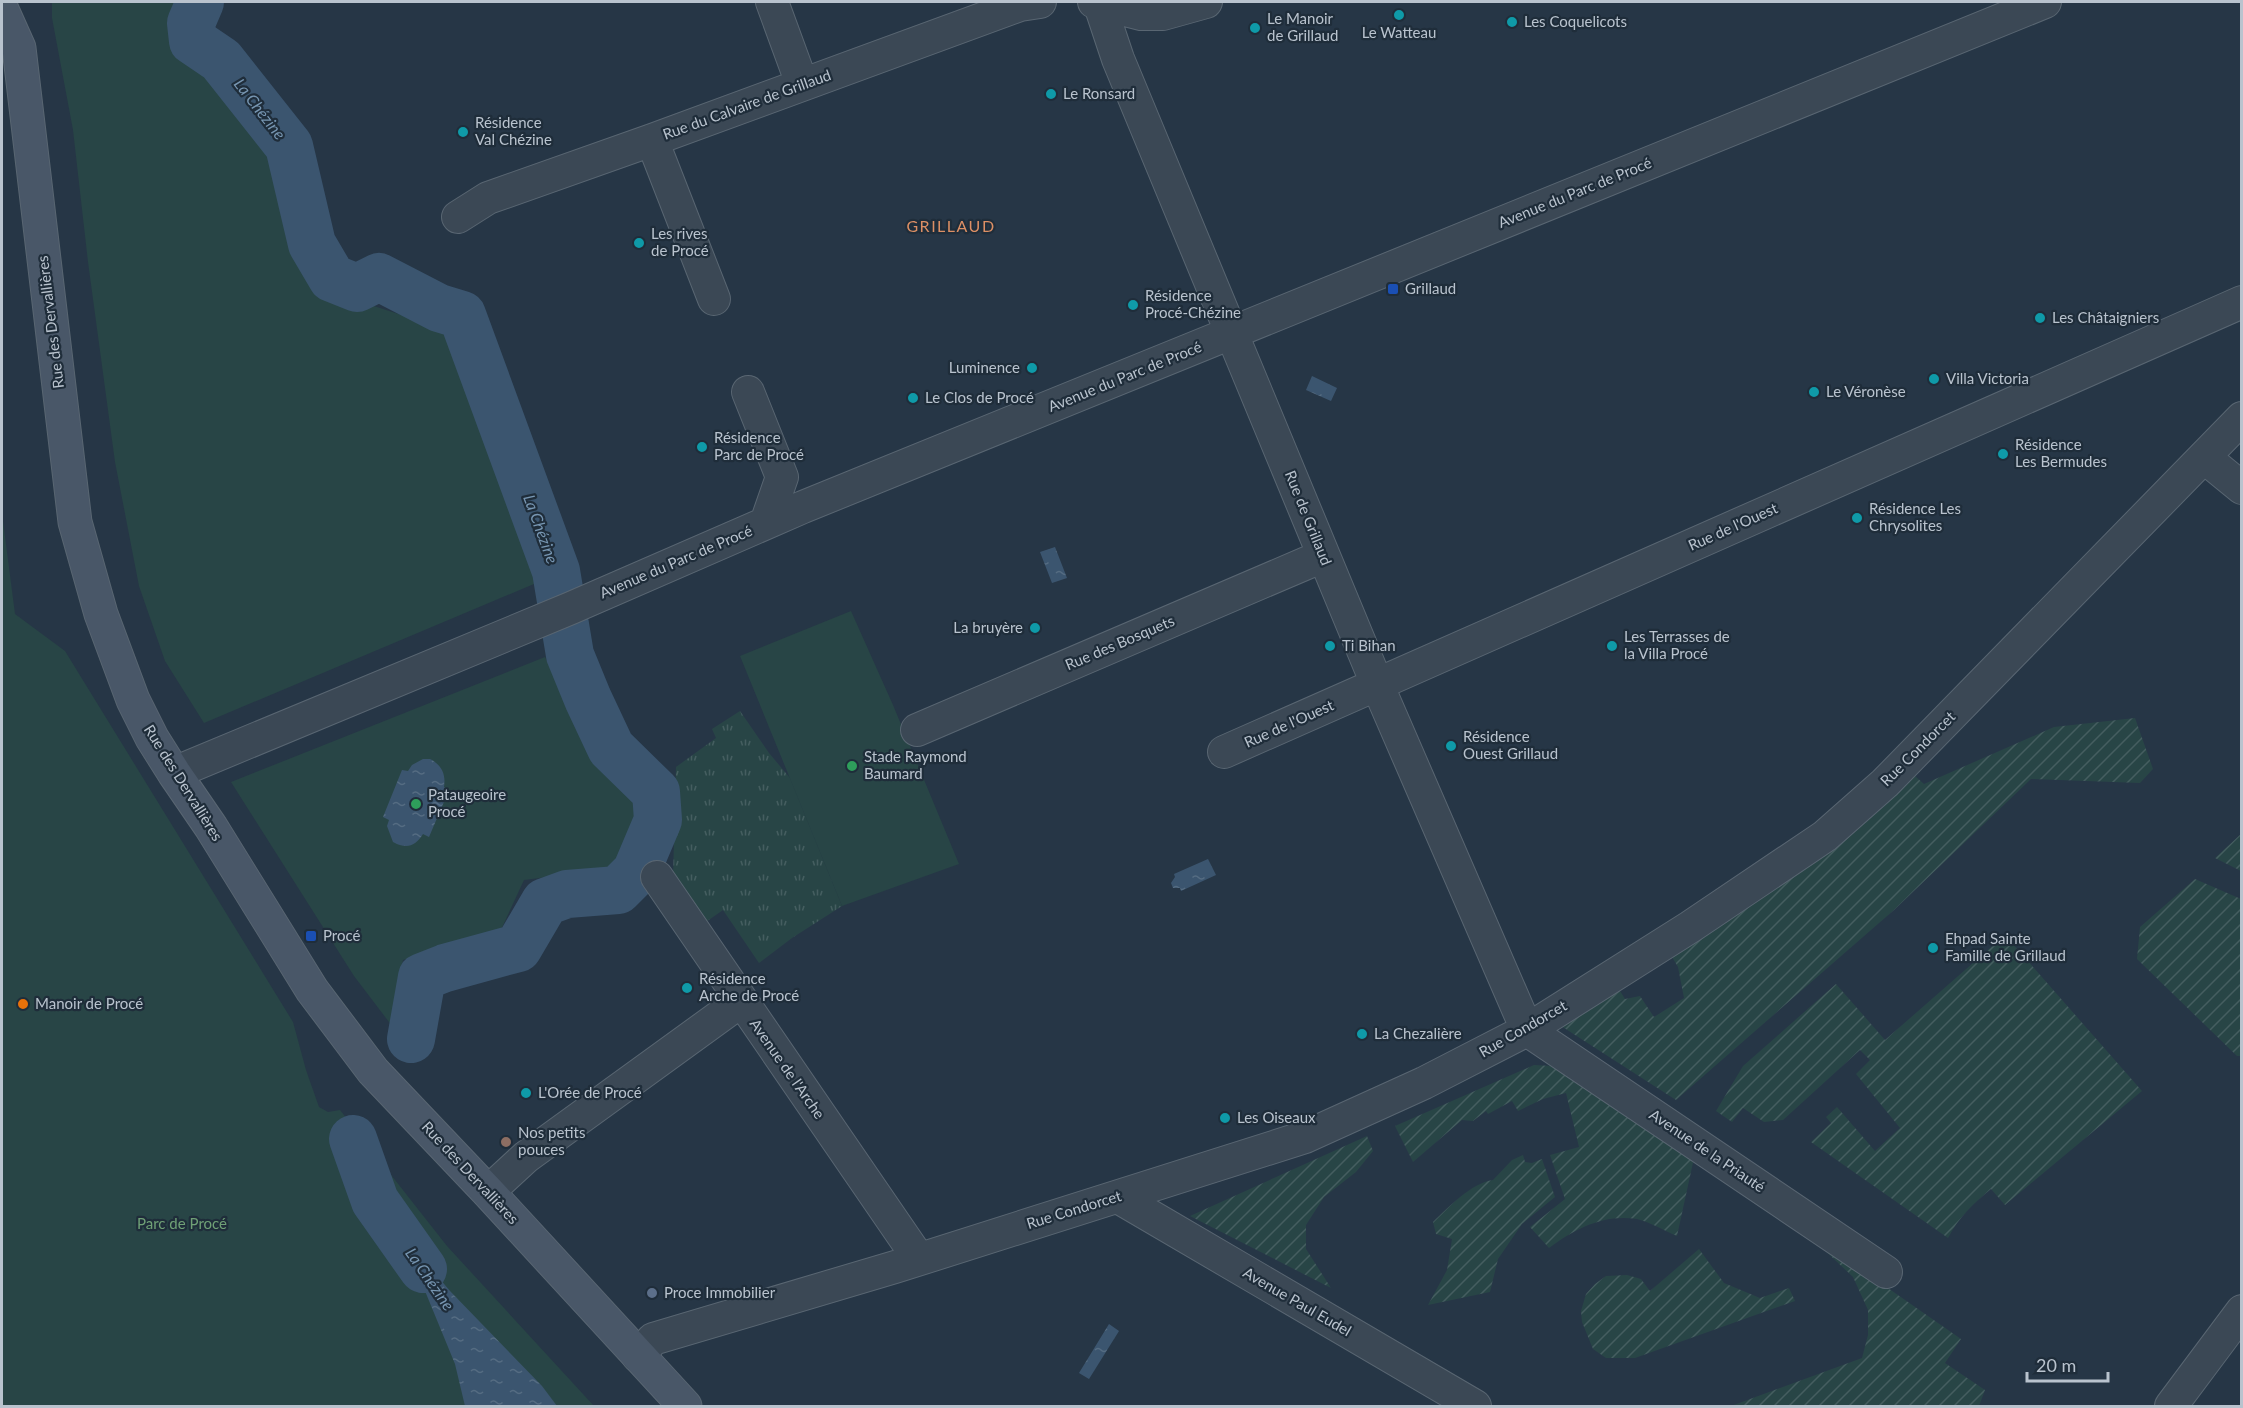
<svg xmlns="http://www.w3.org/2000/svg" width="2243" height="1408" viewBox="0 0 2243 1408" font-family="Lato,sans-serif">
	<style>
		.grass { fill: url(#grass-tufts) }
		.park { fill: #284546 }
		.garden { fill: url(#garden-furrows) }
		.water { fill: url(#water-ripples) }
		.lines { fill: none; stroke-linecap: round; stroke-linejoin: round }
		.river { stroke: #3b556f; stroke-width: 48 }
		.street-casing { stroke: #596672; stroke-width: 34 }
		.secondary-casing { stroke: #596672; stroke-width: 35 }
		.street { stroke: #3b4855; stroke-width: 32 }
		.secondary { stroke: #495768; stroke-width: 33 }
		.culture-dot { fill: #0f9aa8; stroke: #1f2d3a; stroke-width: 2 }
		.transit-dot { fill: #1a4fb4; stroke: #1f2d3a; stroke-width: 2 }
		.leisure-dot { fill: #2e9e5b; stroke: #1f2d3a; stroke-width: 2 }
		.food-dot { fill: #e8710a; stroke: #1f2d3a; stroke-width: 2 }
		.education-dot { fill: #8d6e63; stroke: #1f2d3a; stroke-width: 2 }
		.service-dot { fill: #5c6f8a; stroke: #1f2d3a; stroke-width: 2 }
		.labels { text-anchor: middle; stroke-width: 4.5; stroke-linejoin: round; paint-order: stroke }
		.poi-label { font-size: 15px; fill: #b9c3ce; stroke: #1f2d3a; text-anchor: start }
		.street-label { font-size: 15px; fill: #b9c3ce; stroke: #1f2d3a }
		.park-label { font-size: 15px; fill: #6fa076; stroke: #1f2d3a }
		.water-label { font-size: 16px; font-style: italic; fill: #7796b2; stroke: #1f2d3a }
		.neighbourhood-label { font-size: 16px; letter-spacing: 1.5px; fill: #dc8f65; stroke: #1f2d3a }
	</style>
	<defs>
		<pattern id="grass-tufts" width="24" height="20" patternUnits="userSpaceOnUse" patternTransform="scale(1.5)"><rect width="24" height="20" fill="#284546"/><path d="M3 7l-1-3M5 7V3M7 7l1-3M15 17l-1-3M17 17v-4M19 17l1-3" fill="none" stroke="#455e60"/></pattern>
		<pattern id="garden-furrows" width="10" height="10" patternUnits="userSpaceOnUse" patternTransform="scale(1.5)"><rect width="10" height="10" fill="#284546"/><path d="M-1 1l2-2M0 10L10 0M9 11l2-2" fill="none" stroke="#455e60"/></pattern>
		<pattern id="water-ripples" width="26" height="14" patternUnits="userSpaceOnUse" patternTransform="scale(1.5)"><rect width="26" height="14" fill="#3b556f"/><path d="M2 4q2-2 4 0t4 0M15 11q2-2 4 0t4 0" fill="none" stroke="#556c82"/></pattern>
	</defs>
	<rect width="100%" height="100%" fill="#263646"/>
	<path class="grass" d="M740 711 769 753 790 778 842 906 792 938 759 963 723 910 703 924 673 878 676 767 716 738 712 729Z"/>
	<path class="park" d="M52 2H189L183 11 174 39 216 66 275 146 299 217 312 276 346 297 451 331 541 581 204 723 165 661 139 586 115 462 88 262 73 130 52 18Z
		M2 513 15 614 65 651 293 1022 306 1070 319 1107 328 1112 340 1110 447 1246 594 1406H2Z
		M851 611 893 705 959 864 842 906 740 656Z
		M545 657 592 748 643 800 618 868 524 880 499 934 403 960 392 1026 354 976 231 782Z"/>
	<path class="garden" d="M2135 718 2153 769 2140 783 2031 779 1894 910 1676 1100 1558 1024 1617 986 1625 999 1640 996 1654 1017 1684 998 1678 967 1669 952 1831 848 1883 806 1915 776 1924 784 2054 727Z
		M2241 834V871L2215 858Z
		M2195 879 2241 899V1056H2237L2137 959 2140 927Z
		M2005 935 2142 1091 2005 1205 1991 1189C1973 1204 1959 1217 1948 1238L1811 1142 1831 1123 1826 1117 1837 1107 1875 1151 1900 1128 1856 1074 1870 1060 1860 1050 1783 1120 1764 1122 1743 1108 1732 1122 1716 1111 1743 1066 1836 984 1885 1040Z
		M1534 1065 1552 1066 1694 1158 1677 1236C1665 1231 1650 1222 1637 1219 1603 1214 1575 1229 1549 1248L1530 1227 1565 1199 1550 1155 1579 1147 1566 1093 1543 1099 1518 1111 1512 1101 1488 1114 1486 1111 1473 1121 1462 1120 1413 1162 1395 1126Z
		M1367 1136 1373 1151 1356 1172 1324 1197 1306 1225V1249L1331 1288 1190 1216Z
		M1523 1155 1525 1162 1532 1163 1542 1159 1555 1197 1522 1224 1498 1259 1490 1292 1428 1305 1447 1270 1452 1239 1436 1234 1433 1222C1449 1207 1471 1183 1493 1180L1512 1160Z
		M1799 1226 1961 1339 1945 1363 1985 1390 1979 1406H1731L1862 1358 1868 1335V1310L1853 1277Z
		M1699 1249 1724 1283 1760 1298 1789 1288 1795 1301 1635 1358H1606L1593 1349 1582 1322 1581 1311 1586 1294 1595 1284 1606 1276 1627 1275 1641 1279 1650 1291Z"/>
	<path class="water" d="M1312 376 1337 388 1331 401 1306 390Z
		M1055 547 1067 578 1052 583 1040 552Z
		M423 759H430C442 765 446 775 444 787L449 790 429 837 423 834C415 847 406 849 393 842L387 826 389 820 383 817 402 770 408 771 412 765Z
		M1208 859 1216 875 1181 891 1180 888H1173L1171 883 1175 877 1174 874Z
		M385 1214 450 1291 542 1386 557 1406H465L455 1364 425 1291 369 1223Z
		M1109 1324 1119 1331 1089 1379 1079 1373Z"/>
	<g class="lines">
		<path class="river" d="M200 2 191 23 193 41 221 60 289 146 312 244 332 278 357 288 379 277 439 308 462 315 556 571 570 655 588 699 611 748 656 792 658 820 636 872 618 890 567 894 545 902 518 948 445 968 422 977 411 1039
			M353 1139 375 1201 423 1269"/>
		<defs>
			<path id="street" d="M772 2 802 84
				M1094 2 1141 14H1163L1206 2
				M1099 2 1118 59 1377 684 1527 1030 1886 1272
				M652 140 714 299
				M458 217 488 198 652 140 1020 5 1040 2
				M748 392 782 477 766 523
				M2204 457 2242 488
				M917 730 1323 556
				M1224 752 2242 302
				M174 773 571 608 803 507 2045 2
				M657 877 919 1259
				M488 1192 526 1157 741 1001
				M1118 1197 1475 1406
				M638 1356 653 1339 895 1267 1305 1137 1424 1083 1527 1030 1690 927 1825 836 1885 783 2242 418
				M2171 1406 2242 1311"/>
			<path id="secondary" d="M2 10 19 48 75 522 101 614 133 700 152 738 174 773 211 827 312 990 373 1071 488 1192 685 1406"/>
		</defs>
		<use href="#street" class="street-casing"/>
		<use href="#secondary" class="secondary-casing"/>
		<use href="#street" class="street"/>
		<use href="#secondary" class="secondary"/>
	</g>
	<g class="culture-dot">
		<circle cx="1399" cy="15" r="6"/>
		<circle cx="1512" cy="22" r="6"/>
		<circle cx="1255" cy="28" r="6"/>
		<circle cx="1051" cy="94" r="6"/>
		<circle cx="463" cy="132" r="6"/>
		<circle cx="639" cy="243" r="6"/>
		<circle cx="1133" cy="305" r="6"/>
		<circle cx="2040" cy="318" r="6"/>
		<circle cx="1032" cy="368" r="6"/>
		<circle cx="1934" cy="379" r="6"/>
		<circle cx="1814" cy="392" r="6"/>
		<circle cx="913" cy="398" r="6"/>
		<circle cx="702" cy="447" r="6"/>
		<circle cx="2003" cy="454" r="6"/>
		<circle cx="1857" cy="518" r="6"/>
		<circle cx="1035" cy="628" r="6"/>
		<circle cx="1330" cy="646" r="6"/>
		<circle cx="1612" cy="646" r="6"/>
		<circle cx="1451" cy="746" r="6"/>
		<circle cx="1933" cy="948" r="6"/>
		<circle cx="687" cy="988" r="6"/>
		<circle cx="1362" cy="1034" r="6"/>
		<circle cx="526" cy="1093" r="6"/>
		<circle cx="1225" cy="1118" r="6"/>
	</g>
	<g class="transit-dot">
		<rect x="1387" y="283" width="12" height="12" rx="3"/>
		<rect x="305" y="930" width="12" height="12" rx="3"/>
	</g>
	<g class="leisure-dot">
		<circle cx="852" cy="766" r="6"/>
		<circle cx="416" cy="804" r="6"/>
	</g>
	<circle class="food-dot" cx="23" cy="1004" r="6"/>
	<circle class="education-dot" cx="506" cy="1142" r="6"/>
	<circle class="service-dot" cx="652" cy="1293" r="6"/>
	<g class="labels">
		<g class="poi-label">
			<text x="1267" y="24">Le Manoir<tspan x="1267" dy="17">de Grillaud</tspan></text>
			<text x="1524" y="27">Les Coquelicots</text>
			<text x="1399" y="38" text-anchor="middle">Le Watteau</text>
			<text x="1063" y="99">Le Ronsard</text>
			<text x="475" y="128">Résidence<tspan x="475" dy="17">Val Chézine</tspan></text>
			<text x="651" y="239">Les rives<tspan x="651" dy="17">de Procé</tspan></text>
			<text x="1405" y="294">Grillaud</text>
			<text x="1145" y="301">Résidence<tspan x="1145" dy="17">Procé-Chézine</tspan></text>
			<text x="2052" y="323">Les Châtaigniers</text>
			<text x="1020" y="373" text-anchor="end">Luminence</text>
			<text x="1946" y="384">Villa Victoria</text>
			<text x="1826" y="397">Le Véronèse</text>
			<text x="925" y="403">Le Clos de Procé</text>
			<text x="714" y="443">Résidence<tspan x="714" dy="17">Parc de Procé</tspan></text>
			<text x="2015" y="450">Résidence<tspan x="2015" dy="17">Les Bermudes</tspan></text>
			<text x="1869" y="514">Résidence Les<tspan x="1869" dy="17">Chrysolites</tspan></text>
			<text x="1023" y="633" text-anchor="end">La bruyère</text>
			<text x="1624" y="642">Les Terrasses de<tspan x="1624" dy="17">la Villa Procé</tspan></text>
			<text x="1342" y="651">Ti Bihan</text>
			<text x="1463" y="742">Résidence<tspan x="1463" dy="17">Ouest Grillaud</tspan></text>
			<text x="864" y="762">Stade Raymond<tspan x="864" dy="17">Baumard</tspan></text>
			<text x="428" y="800">Pataugeoire<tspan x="428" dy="17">Procé</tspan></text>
			<text x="323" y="941">Procé</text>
			<text x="1945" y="944">Ehpad Sainte<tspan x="1945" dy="17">Famille de Grillaud</tspan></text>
			<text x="699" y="984">Résidence<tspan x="699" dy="17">Arche de Procé</tspan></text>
			<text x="35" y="1009">Manoir de Procé</text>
			<text x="1374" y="1039">La Chezalière</text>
			<text x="538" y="1098">L'Orée de Procé</text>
			<text x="1237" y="1123">Les Oiseaux</text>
			<text x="518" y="1138">Nos petits<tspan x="518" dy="17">pouces</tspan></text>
			<text x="664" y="1298">Proce Immobilier</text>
		</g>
		<g class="street-label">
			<text transform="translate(747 105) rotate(-20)" y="5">Rue du Calvaire de Grillaud</text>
			<text transform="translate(1575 193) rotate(-22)" y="5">Avenue du Parc de Procé</text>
			<text transform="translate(51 322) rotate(-97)" y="5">Rue des Dervallières</text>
			<text transform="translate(1125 377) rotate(-22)" y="5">Avenue du Parc de Procé</text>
			<text transform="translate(1308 518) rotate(68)" y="5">Rue de Grillaud</text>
			<text transform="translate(1733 527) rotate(-24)" y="5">Rue de l'Ouest</text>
			<text transform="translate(676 562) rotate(-23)" y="5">Avenue du Parc de Procé</text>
			<text transform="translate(1120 643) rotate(-23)" y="5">Rue des Bosquets</text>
			<text transform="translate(1289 724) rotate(-24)" y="5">Rue de l'Ouest</text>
			<text transform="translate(1918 749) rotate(-45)" y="5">Rue Condorcet</text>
			<text transform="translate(183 783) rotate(58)" y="5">Rue des Dervallières</text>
			<text transform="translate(1523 1029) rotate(-30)" y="5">Rue Condorcet</text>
			<text transform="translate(787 1069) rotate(55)" y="5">Avenue de l'Arche</text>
			<text transform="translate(1707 1151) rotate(34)" y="5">Avenue de la Priauté</text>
			<text transform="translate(470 1173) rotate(47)" y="5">Rue des Dervallières</text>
			<text transform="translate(1074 1210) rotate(-17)" y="5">Rue Condorcet</text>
			<text transform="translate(1297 1302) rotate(30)" y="5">Avenue Paul Eudel</text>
		</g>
		<g class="park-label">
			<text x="182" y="1229">Parc de Procé</text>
		</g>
		<g class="water-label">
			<text transform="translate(260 109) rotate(52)" y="6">La Chézine</text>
			<text transform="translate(541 529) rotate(70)" y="6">La Chézine</text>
			<text transform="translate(430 1279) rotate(55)" y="6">La Chézine</text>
		</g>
		<g class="neighbourhood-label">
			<text x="951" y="232">GRILLAUD</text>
		</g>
	</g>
	<rect width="2243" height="1408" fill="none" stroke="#b9c3ce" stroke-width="6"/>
	<path d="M2027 1372v9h81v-9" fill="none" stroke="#b9c3ce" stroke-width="3"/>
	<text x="2036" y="1372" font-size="18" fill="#b9c3ce" stroke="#1f2d3a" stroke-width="4.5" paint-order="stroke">20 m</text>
</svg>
